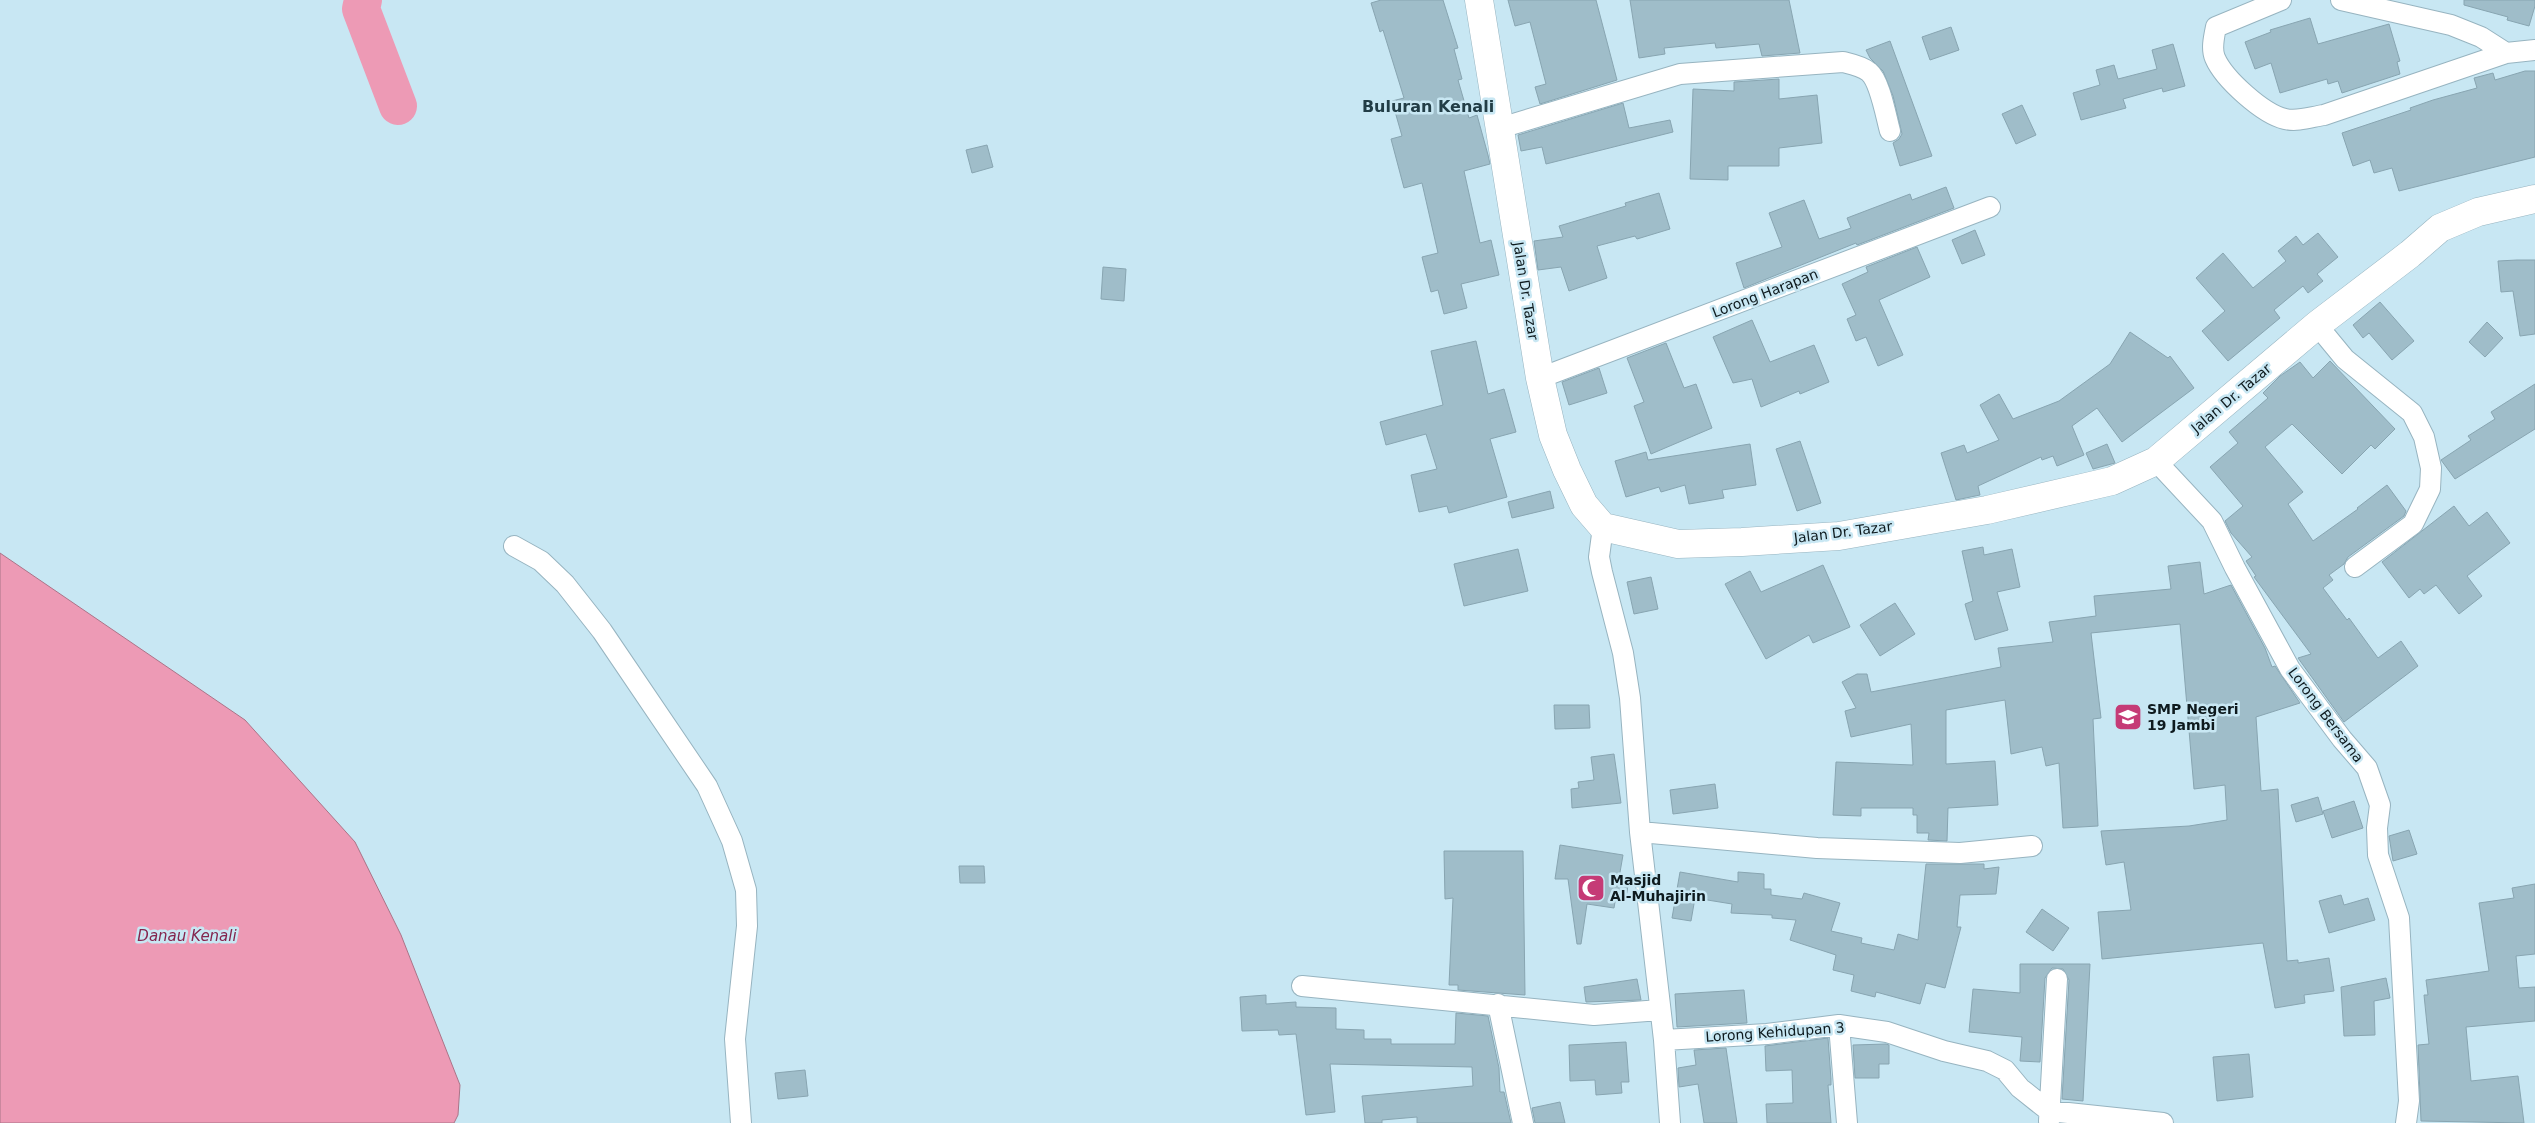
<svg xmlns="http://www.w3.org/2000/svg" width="2535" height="1123" viewBox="0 0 2535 1123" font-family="'DejaVu Sans',sans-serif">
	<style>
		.water { fill: #ed9ab5; stroke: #aa7488 }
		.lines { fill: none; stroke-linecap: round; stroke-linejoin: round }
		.river { stroke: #ed9ab5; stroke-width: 38 }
		.building { fill: #9fbdc9; stroke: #88a5b1 }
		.street-casing { stroke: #97b4c0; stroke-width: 22 }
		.secondary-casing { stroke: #97b4c0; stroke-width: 29 }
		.street { stroke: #fff; stroke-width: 20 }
		.secondary { stroke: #fff; stroke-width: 28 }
		.labels { text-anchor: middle; stroke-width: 5; stroke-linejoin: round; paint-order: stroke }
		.street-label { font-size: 14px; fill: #0e1a1e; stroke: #c8e7f3 }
		.poi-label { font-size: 14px; font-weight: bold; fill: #0e1a1e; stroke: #c8e7f3; text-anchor: start }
		.water-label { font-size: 15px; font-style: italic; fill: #84244d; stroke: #c8e7f3 }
		.quarter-label { font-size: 16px; font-weight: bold; fill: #223d46; stroke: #c8e7f3 }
	</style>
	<rect width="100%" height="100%" fill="#c8e7f3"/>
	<path class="water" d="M0 553 245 720 355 842 401 935 460 1085 458 1115 454 1123H0Z"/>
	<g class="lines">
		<path class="river" d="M363 0 361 9 398 106"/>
	</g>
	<path class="building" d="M1381 0H1443L1458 48 1454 49 1462 79 1458 80 1469 118 1477 115 1488 155 1490 164 1464 171 1480 243 1491 240 1499 275 1461 284 1467 308 1444 314 1438 290 1431 292 1422 257 1438 253 1422 183 1404 188 1391 139 1402 136 1392 101 1404 98 1383 30 1380 32 1371 3Z
		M1508 0H1596L1617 80 1540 104 1535 87 1546 84 1530 22 1515 26Z
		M1630 0H1789L1800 53 1762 56 1759 44 1716 48 1715 43 1664 48 1665 54 1639 58Z
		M2464 0H2535V6L2529 26 2507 20 2508 17 2464 5Z
		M2310 18 2318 44 2389 24 2400 61 2397 62 2400 74 2342 93 2338 81 2328 84 2327 79 2280 93 2271 63 2255 69 2245 42 2271 32 2270 30Z
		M1951 27 1959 50 1930 60 1922 37Z
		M1890 41 1932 156 1900 166 1893 143 1899 139 1902 134 1893 96 1883 71 1870 58 1866 50Z
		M2173 44 2185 86 2163 92 2162 88 2123 99 2126 108 2081 120 2073 93 2100 85 2096 70 2114 65 2118 79 2157 69 2152 50Z
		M2525 71H2535V157L2399 191 2392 168 2374 173 2370 160 2353 166 2342 133 2411 110 2410 108 2433 100 2477 88 2474 78 2493 73 2495 80Z
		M1779 79V99L1817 95 1822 143 1779 148V166H1728V180L1690 179 1693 89 1734 91V82Z
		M1623 103 1629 128 1670 120 1673 132 1546 164 1542 147 1521 151 1518 135Z
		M2022 105 2036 135 2016 144 2002 114Z
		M987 145 993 167 972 173 966 150Z
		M1946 187 1954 208 1857 245 1856 243 1744 288 1736 263 1782 247 1769 213 1804 200 1819 239 1851 228 1847 218 1910 194 1912 200Z
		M1659 193 1670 229 1637 239 1635 236 1597 246 1607 278 1569 291 1561 267 1538 270 1534 241 1563 237 1559 226 1626 206 1625 203Z
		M1975 230 1985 255 1962 264 1952 240Z
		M2318 233 2338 257 2317 274 2323 281 2308 293 2303 286 2274 310 2280 318 2228 361 2202 331 2225 311 2196 278 2223 253 2253 288 2286 261 2278 251 2296 236 2303 245Z
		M1917 247 1930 277 1879 300 1903 355 1878 366 1866 337 1856 341 1847 319 1856 315 1842 284 1868 272 1866 267Z
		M2517 260H2535V334L2520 336 2513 291 2501 292 2498 261Z
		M1103 267 1126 269 1124 301 1101 299Z
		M2380 302 2414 341 2392 360 2369 333 2363 338 2353 325Z
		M1752 320 1770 362 1814 345 1829 382 1800 394 1799 391 1761 407 1752 379 1733 383 1713 337Z
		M2487 322 2503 338 2485 357 2469 342Z
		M2130 332 2168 358 2170 356 2194 388 2122 442 2097 408 2072 426 2084 455 2057 466 2053 456 2042 460 2041 457 1978 486 1980 495 1956 500 1941 453 1964 445 1967 453 1999 440 1980 405 1999 394 2013 419 2059 401 2110 364Z
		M1476 341 1488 394 1504 389 1516 432 1490 439 1507 497 1449 513 1447 506 1419 512 1411 475 1437 469 1426 434 1386 445 1380 422 1443 405 1431 351Z
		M1666 343 1684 388 1696 384 1712 428 1651 454 1634 406 1644 402 1627 358Z
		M2330 361 2395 429 2375 449 2371 445 2342 474 2292 424 2265 447 2303 492 2288 504 2313 541 2358 509 2357 508 2387 485 2406 511 2404 516 2348 557 2344 564 2329 575 2333 580 2323 588 2347 620 2349 618 2378 658 2401 641 2418 666 2344 722 2298 658 2311 654 2254 577 2256 576 2246 561 2252 557 2231 533 2225 521 2243 506 2210 467 2238 443 2229 432 2268 398 2263 393 2280 376 2300 362 2313 378Z
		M1599 368 1607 393 1569 405 1562 382Z
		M2535 384V429L2455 479 2441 460 2471 440 2468 436 2495 419 2491 412Z
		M1800 441 1821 503 1797 511 1776 449Z
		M1750 444 1756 485 1722 490 1724 498 1689 504 1685 485 1661 492 1659 487 1626 497 1615 461 1646 452 1648 460Z
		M2107 444 2115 463 2093 469 2086 453Z
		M1550 491 1554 508 1512 518 1508 502Z
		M2454 506 2469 526 2487 512 2510 543 2467 576 2482 596 2459 614 2436 585 2424 594 2420 589 2409 598 2382 562Z
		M1983 547 1984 555 2012 549 2020 587 1997 592 2008 630 1975 640 1965 604 1973 601 1962 551Z
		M1518 549 1528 591 1464 606 1454 564Z
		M2200 562 2204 594 2231 585 2265 648 2272 667 2275 666 2300 703 2256 717 2261 791 2278 789 2287 961 2298 960V963L2329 958 2334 991 2304 995 2305 1003 2275 1008 2263 943 2102 959 2098 912 2131 910 2124 862 2106 865 2101 831 2189 826 2227 820 2225 785 2194 789 2180 624 2091 633 2101 718 2093 719 2098 826 2063 828 2059 763 2046 766 2042 747 2011 754 2005 700 1946 710V764L1995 761 1998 805 1948 808 1947 841 1928 840 1929 833H1917V815H1913V808H1861V816L1833 815 1836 762 1913 765 1911 724 1851 737 1845 711 1856 708 1842 682 1857 674H1867L1871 692 2001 667 1998 648 2053 642 2049 622 2096 616 2094 596 2171 589 2168 566Z
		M1823 565 1850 627 1813 643 1809 635 1766 659 1725 584 1750 571 1761 592Z
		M1651 577 1658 609 1634 614 1627 582Z
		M1895 603 1915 634 1880 656 1860 625Z
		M1554 705H1589L1590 728 1555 729Z
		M1614 754 1621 803 1572 808 1571 789 1579 788 1578 782 1594 780 1591 757Z
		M1715 784 1718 808 1673 814 1670 790Z
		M2318 797 2323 814 2296 822 2291 805Z
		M2354 801 2363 828 2332 838 2323 811Z
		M2409 830 2417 854 2393 861 2389 836Z
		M1560 845 1623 855 1619 878 1629 879 1626 898 1616 896 1614 908 1587 904 1581 944H1577L1568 879H1555Z
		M1444 851H1523L1525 995 1458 990V985H1449L1453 898 1445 899Z
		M1926 864H1984V869L1999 867 1996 894 1960 895 1957 927H1961L1945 988 1926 983 1920 1004 1876 992 1875 997 1851 991 1854 975 1833 970 1836 955 1790 940 1796 920 1772 918V915L1731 913 1732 904 1695 898 1691 921 1672 918 1680 872 1738 882V872L1764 874V889H1771V895L1802 899 1804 893 1840 903 1831 931 1862 938 1861 943 1894 950 1898 934 1918 940Z
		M959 866H984L985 883H960Z
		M2535 884V954L2516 956 2519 988 2535 987V1021L2466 1027 2471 1081 2518 1076 2524 1123 2421 1121 2418 1045 2429 1044 2424 995H2428L2426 980 2489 971 2479 903 2514 898 2512 888Z
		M2341 895 2344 905 2368 898 2375 920 2329 933 2319 901Z
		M2042 909 2069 928 2053 951 2026 932Z
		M2020 964H2090L2083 1101 2062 1099 2069 980 2063 969 2052 968 2045 978 2040 1062 2020 1061 2022 1037 1969 1032 1973 989 2020 993Z
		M2386 978 2390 998 2374 1001 2375 1035 2344 1036 2341 987Z
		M1637 979 1641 1000 1586 1002 1584 987Z
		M1744 990 1747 1023 1677 1027 1675 994Z
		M1266 995V1004L1296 1002V1007L1336 1008V1029L1364 1030V1039H1391V1044H1455L1456 1013 1488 1016 1499 1068 1500 1092H1504L1511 1123H1417V1117L1382 1120V1123H1365L1362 1096 1473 1086 1472 1067 1330 1064 1335 1112 1306 1115 1296 1034 1279 1035 1278 1030 1242 1031 1240 997Z
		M1828 1038 1831 1079V1085H1828L1831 1123H1767L1766 1104 1793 1103 1792 1070 1766 1071 1765 1046Z
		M1626 1042 1629 1082H1621L1622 1093 1596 1095 1595 1080 1570 1081 1569 1045Z
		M1886 1044 1889 1045V1064H1879V1078H1855L1853 1045Z
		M1726 1048 1737 1123H1704L1698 1084 1679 1087 1678 1068 1696 1065 1694 1050Z
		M2249 1054 2253 1097 2217 1101 2213 1057Z
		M805 1070 808 1096 778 1099 775 1073Z
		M1560 1102 1565 1123H1535L1532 1108Z"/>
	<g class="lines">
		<defs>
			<path id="street" d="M2281 0 2216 27C2214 37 2211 49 2215 58 2224 79 2263 114 2285 119 2298 122 2311 117 2324 115L2506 53 2535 50
				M2341 0 2451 25 2481 37 2506 53
				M1500 128 1680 74 1843 62C1851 64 1862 66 1869 72 1880 81 1886 117 1890 131
				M2317 325 2345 359 2412 413 2424 437 2431 468 2430 489 2413 524 2355 567
				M1540 378 1990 207
				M2156 461 2212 521 2235 568 2290 669 2342 739 2367 768 2380 805 2377 828 2378 855 2399 918 2409 1101 2406 1123
				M1603 527 1599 557 1602 572 1623 653 1630 698 1640 832 1664 1040 1670 1123
				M514 546 541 561 565 584 602 631 707 786 732 841 746 890 747 926 735 1039 741 1123
				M1640 832 1817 848 1960 853 2032 846
				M1302 986 1594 1015 1660 1010
				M1498 1004 1523 1123
				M1839 1025 1847 1123
				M1664 1040 1767 1034 1839 1025 1887 1032 1944 1051 1987 1061 2005 1070 2020 1088 2049 1111 2163 1123
				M2049 1121 2057 979"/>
			<path id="secondary" d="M1479 0 1540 378 1553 435 1567 470 1584 505 1603 527 1678 544 1742 542 1839 536 1987 510 2112 481 2156 461 2317 325 2410 254 2440 228 2478 212 2535 199"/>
		</defs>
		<use href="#street" class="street-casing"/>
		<use href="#secondary" class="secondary-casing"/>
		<use href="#street" class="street"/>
		<use href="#secondary" class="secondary"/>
	</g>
	<defs>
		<symbol id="school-square" viewBox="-11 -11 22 22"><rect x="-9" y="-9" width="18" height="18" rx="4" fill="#c53b76" stroke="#c8e7f3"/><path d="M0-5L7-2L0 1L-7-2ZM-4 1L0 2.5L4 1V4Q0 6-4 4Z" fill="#fff"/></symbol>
		<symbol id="mosque-square" viewBox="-11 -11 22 22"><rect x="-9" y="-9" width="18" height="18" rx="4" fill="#c53b76" stroke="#c8e7f3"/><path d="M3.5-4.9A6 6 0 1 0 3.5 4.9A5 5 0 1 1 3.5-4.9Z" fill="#fff"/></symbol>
	</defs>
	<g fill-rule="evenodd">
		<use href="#school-square" x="2112" y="701" width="32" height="32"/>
		<use href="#mosque-square" x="1575" y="872" width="32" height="32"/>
	</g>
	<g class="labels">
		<g class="street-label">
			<text transform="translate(1526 291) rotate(81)" y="5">Jalan Dr. Tazar</text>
			<text transform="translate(1765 293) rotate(-21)" y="5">Lorong Harapan</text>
			<text transform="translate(2231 398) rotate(-40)" y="5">Jalan Dr. Tazar</text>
			<text transform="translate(1843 532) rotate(-7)" y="5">Jalan Dr. Tazar</text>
			<text transform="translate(2326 715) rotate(53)" y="5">Lorong Bersama</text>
			<text transform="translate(1775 1032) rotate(-4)" y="5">Lorong Kehidupan 3</text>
		</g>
		<g class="poi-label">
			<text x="2147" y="714">SMP Negeri<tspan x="2147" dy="16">19 Jambi</tspan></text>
			<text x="1610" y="885">Masjid<tspan x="1610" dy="16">Al-Muhajirin</tspan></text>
		</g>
		<g class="water-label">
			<text x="187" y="941">Danau Kenali</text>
		</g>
		<g class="quarter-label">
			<text x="1428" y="112">Buluran Kenali</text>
		</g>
	</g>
</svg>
